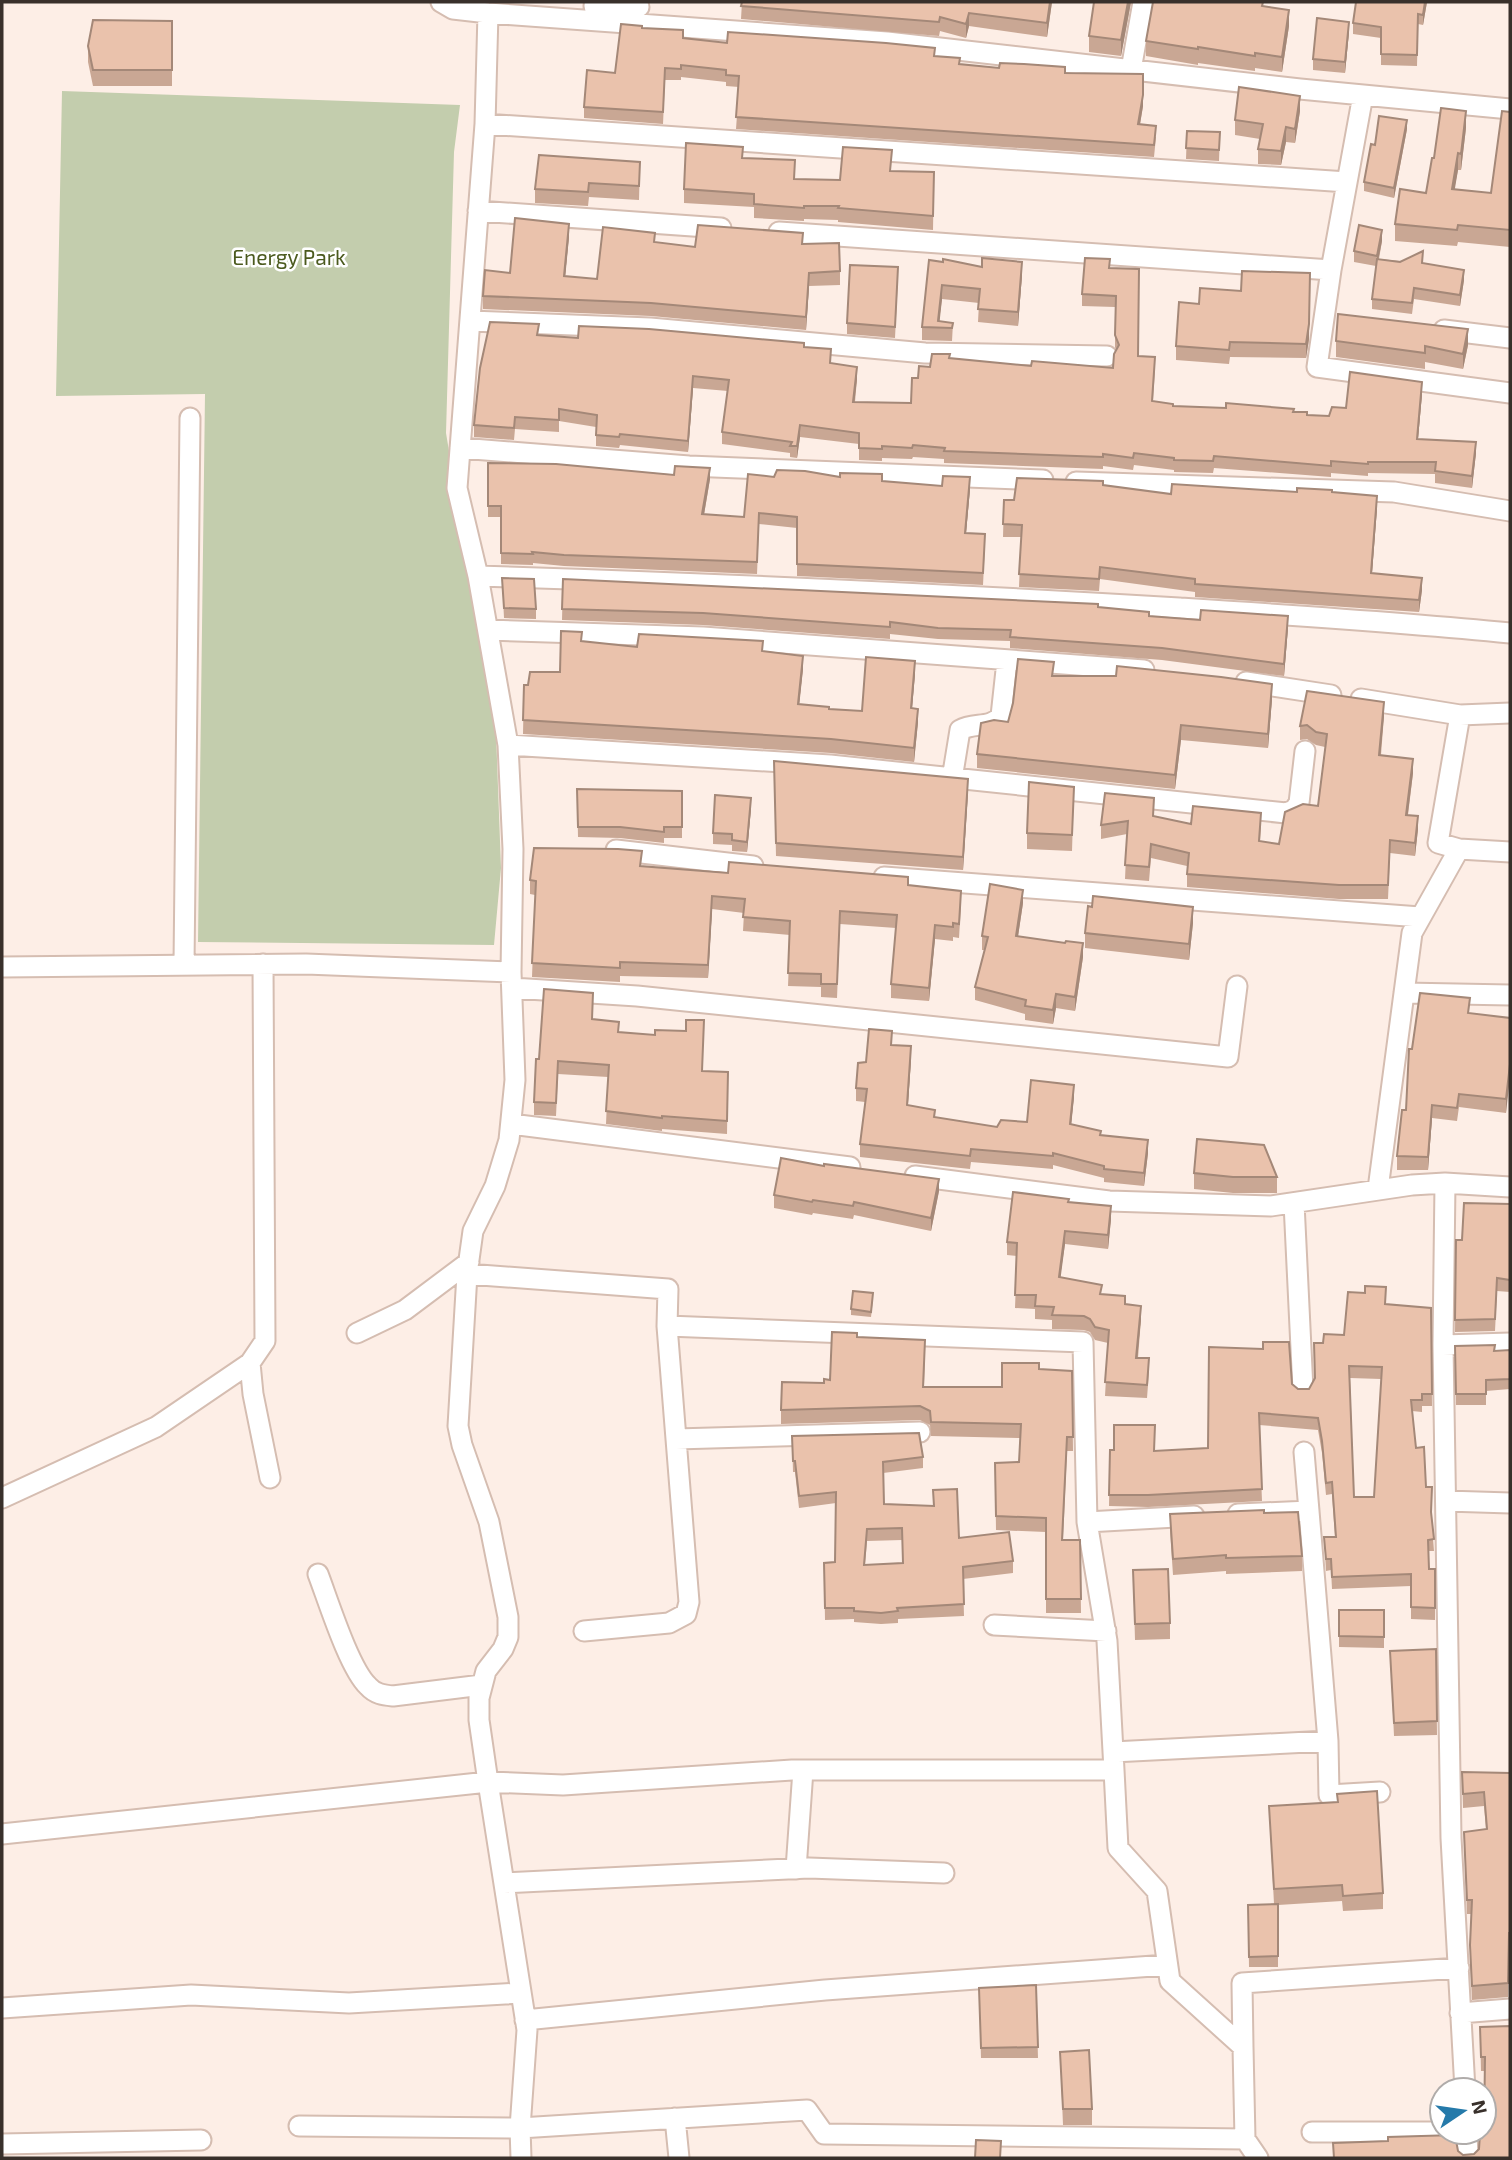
<svg xmlns="http://www.w3.org/2000/svg" width="1512" height="2160" viewBox="0 0 1512 2160" font-family="'Exo 2',sans-serif">
	<style>
		.green { fill: #c3cdad }
		.lines { fill: none; stroke-linecap: round; stroke-linejoin: round }
		.street-casing { stroke: #d5bdb1; stroke-width: 23 }
		.street { stroke: #fff; stroke-width: 19 }
		.wall { fill: #c9a794; fill-rule: evenodd }
		.shaded-wall { fill: #a48878 }
		.building { fill: #eac2ac; stroke: #a48878; stroke-width: 2; fill-rule: evenodd }
		.labels { text-anchor: middle; stroke-width: 5; stroke-linejoin: round; paint-order: stroke }
		.park-label { font-size: 21px; fill: #4b5a1e; stroke: #fff }
	</style>
	<rect width="100%" height="100%" fill="#fdeee6"/>
	<path class="green" d="M62 91 460 105 454 152 446 433 496 733 501 868 494 945 198 942 205 394 56 396Z"/>
	<g class="lines">
		<defs>
			<path id="street" d="M441 2 453 9 488 13 887 42 1300 89 1510 109
				M594 6 639 7
				M488 13 485 124 457 488 478 576 508 745 513 849 511 972 515 1080 509 1140 495 1186 473 1231 467 1274 458 1426 462 1445 489 1522 508 1617V1637L503 1649 486 1671 479 1698V1720L488 1782 563 1785 792 1770H1114L1118 1848 1157 1891 1170 1981 1243 2047 1245 2139 1258 2158
				M1131 70 1143 2
				M485 124 1347 182
				M478 211 721 228
				M779 232 1331 270 1317 367 1510 393
				M1331 270 1363 95
				M470 321 650 328 925 353 1107 356
				M1444 330 1510 338
				M460 448 689 466 1043 480
				M1076 482 1394 492 1510 511
				M478 576C712 583 945 594 1179 608 1289 615 1400 622 1510 633
				M488 630 703 637 1144 670
				M1246 682 1331 695
				M1361 699 1460 715
				M508 745 830 765 1286 813 1294 810 1299 803 1305 751
				M952 779 960 730C974 722 990 729 1001 716L1007 661
				M1459 849 1510 852
				M616 850 753 866
				M884 877 1420 917
				M184 965 190 418
				M2 967 306 964 511 972
				M512 988 637 996 1228 1057 1237 986
				M1404 993 1510 995
				M511 1124 850 1167
				M915 1176 1109 1201 1271 1206 1412 1185 1445 1183 1510 1187
				M1445 1183 1443 1345 1451 1838 1465 2090
				M1378 1189 1412 933 1459 849 1438 843 1460 715 1510 713
				M1294 1203 1303 1390
				M467 1274 668 1289 667 1326
				M357 1333 405 1310 469 1262
				M1443 1345 1510 1343
				M250 1363 253 1394 270 1478
				M676 1439 920 1432
				M1304 1452 1309 1511
				M2 1498 156 1427 250 1363 265 1341 263 964
				M1446 1501 1510 1503
				M1238 1514 1309 1511 1328 1741 1329 1795 1380 1792
				M1087 1522 1194 1516
				M318 1574C328 1600 349 1668 368 1686 375 1694 383 1695 393 1696L482 1685
				M994 1625 1106 1631
				M584 1631 669 1623 686 1614 689 1602 667 1326 1083 1342 1087 1522 1107 1641 1114 1770
				M1113 1752 1328 1741
				M2 1834 488 1782 527 2030 520 2128 521 2158
				M796 1869 803 1770
				M504 1883 809 1868 944 1873
				M2 2008 191 1995 349 2003 521 1993
				M1460 2013 1510 2009
				M525 2020 825 1990 1167 1965
				M1243 2047 1242 1983 1459 1968
				M675 2118 679 2158
				M299 2126 520 2128 807 2110 824 2134 1245 2139
				M1312 2132H1442
				M1467 2132 1468 2158
				M2 2144 201 2140"/>
		</defs>
		<use href="#street" class="street-casing"/>
		<use href="#street" class="street"/>
	</g>
	<path class="wall" d="M742 2H1052L1047 37 969 26 966 38 940 31 939 36 741 19Z
		M1131 2 1121 56 1089 52V36Z
		M1356 2H1427L1423 25 1418 24 1417 66 1381 65V38L1353 34V23Z
		M1265 6 1289 26 1282 72 1255 68V71L1198 63V65L1146 56V41Z
		M172 21V86H93L88 62V46Z
		M642 28 683 38 727 43 935 57 960 64 999 68 1065 73 1143 106 1140 124 1156 137 1154 157 736 129 739 87 726 86V82L681 77V80H665L663 124 584 118V107L615 73Z
		M1349 32 1345 73 1313 70V59Z
		M1300 111 1295 143 1286 142 1281 165 1258 164V149L1260 139 1235 135V120Z
		M1510 112V247L1458 242 1457 246 1395 241V224L1426 193 1434 158 1466 128 1461 170H1458L1454 190 1491 193Z
		M1407 129 1394 198 1364 191V182Z
		M1187 131 1220 132 1219 161 1186 159Z
		M743 158 795 179 840 180 891 171 934 172 933 230 838 222V220L804 219V221L754 218V207L684 203V189Z
		M640 162 639 200 589 197 588 206 535 203V189Z
		M569 237 565 276 597 279 655 242 695 247 803 244 840 271V285L809 286 806 330 651 316 483 309V296Z
		M1382 241 1379 259 1423 263 1464 280 1460 306 1414 299 1412 314 1372 309V299L1376 266 1354 262V251Z
		M929 260 982 267 1022 275 1018 326 978 322 979 303 942 299 939 321 953 323 952 341 922 340V327Z
		M1110 268 1138 356 1155 369 1153 401 1173 406 1293 412 1307 415 1329 416 1346 408 1422 394 1418 439 1476 453 1472 488 1435 483V474L1368 473V476L1331 473V477L1214 468 1213 473 1174 472V470L1134 465 1133 470 1103 466V469L944 463V459L913 457 912 459 882 458V461L859 460V444L800 437 797 458 790 457V453L722 444V432L728 391 693 388 688 452 620 445 619 448 596 446V427L559 421V432L515 429 514 440 474 437V425L539 335 578 338 804 347 857 379 855 402 911 403 918 378 930 367 950 358 1031 366 1113 368 1116 350 1115 347V307L1082 306V294Z
		M898 278 895 338 847 334V323Z
		M1309 339 1306 358 1230 357 1229 364 1176 360V346Z
		M1336 341 1468 345 1463 369 1425 362V369L1336 357Z
		M488 463 674 475 710 479 704 515 744 517 774 477H840L970 489 966 533 985 545 983 585 797 576V528L759 524 757 574 564 566 533 563V565L501 564V517H488Z
		M1103 485 1171 494 1332 492 1377 508 1372 573 1422 590 1419 612 1195 597V592L1100 579 1099 591 1019 587 1021 537H1003L1004 500H1014Z
		M502 578 536 609V619L504 618Z
		M563 579 1098 607 1149 616 1288 627 1284 676 1162 660 1010 648V641L938 639 890 634V639L703 625 562 620Z
		M582 641 637 647 763 651 803 669 799 704 829 709 862 711 915 674 912 708 918 722 914 762 831 753 523 734 524 685H528L560 672Z
		M1054 676 1272 699 1268 748 1181 740 1175 789 977 768V754Z
		M1384 716 1381 755 1413 773 1408 815 1418 829 1415 856 1390 853 1388 899H1339L1187 887V866L1151 858 1149 881 1125 879 1127 834 1101 839V825L1154 816 1191 824 1261 826 1260 841 1279 844 1318 806 1325 747 1316 745 1307 739 1300 740V726Z
		M774 761 968 792 963 870 776 856Z
		M1074 787 1072 851 1027 849V833Z
		M577 789 682 791V838H664V843L620 838 578 837Z
		M751 808 747 852 732 851V845L713 844V833Z
		M642 866 908 885 961 905 959 938 953 937V941L935 939 929 1001 891 998V984L896 928 840 924 837 998 821 997V987L788 986 790 935 743 931 744 913 712 909 708 978 620 976V982L532 977 535 895 530 894V880Z
		M1023 903 1018 936 1083 957 1075 1011 1056 1008 1053 1024 1025 1020V1014L975 1000V987L985 950H982V936Z
		M1193 923 1189 960 1085 948V933Z
		M593 1005 592 1019 703 1071 728 1072 727 1134 662 1129V1131L606 1124 608 1077 558 1074 556 1116 534 1115V1102L539 1059Z
		M1470 1013 1510 1018 1506 1113 1459 1107 1457 1121 1432 1118 1428 1170H1397V1156L1406 1110 1412 1049Z
		M892 1045 911 1059 908 1105 935 1117 997 1127 1027 1122 1074 1097 1071 1124 1148 1153 1144 1186 1104 1182V1178L1053 1165V1169L971 1162 970 1169 860 1157V1144L865 1102 856 1101V1088L866 1062Z
		M824 1166 939 1191 931 1231 854 1215 853 1219 813 1213 812 1215 774 1208V1195Z
		M1194 1173 1277 1177V1193H1233L1194 1189Z
		M1069 1202 1111 1219 1108 1249 1065 1244 1060 1277 1125 1304 1141 1319 1138 1358 1149 1372 1147 1398 1105 1396 1108 1343 1095 1340 1090 1332 1084 1330 1052 1329V1320L1035 1319V1309L1015 1308 1017 1256 1007 1255V1242Z
		M1510 1204V1292L1497 1291 1495 1331 1455 1332 1456 1240H1462Z
		M873 1299 871 1317 851 1315V1309Z
		M1386 1304 1431 1308 1432 1406H1422V1412L1412 1411 1416 1448 1426 1487 1431 1514 1434 1551H1429V1569L1435 1608V1620L1411 1619V1586L1332 1589 1331 1570 1326 1571 1324 1537H1335L1332 1494 1326 1495 1322 1453 1318 1430 1259 1425 1262 1501 1148 1507 1109 1506 1110 1450 1155 1451 1208 1448 1292 1384 1298 1389H1309L1315 1379 1314 1343H1323L1344 1335ZM1350 1378 1381 1379 1374 1497H1354Z
		M857 1337 925 1354 924 1387H1002L1039 1369 1072 1371 1073 1451H1067L1063 1540H1080L1081 1613H1046V1532L996 1530 995 1463 1019 1462 1020 1438 931 1436 930 1425 920 1420 781 1424V1410L824 1383 830 1380Z
		M1455 1346 1494 1351 1510 1350V1389L1486 1391V1405H1456Z
		M792 1436 923 1457V1468L883 1473 884 1504 1013 1561V1573L963 1579 964 1616 898 1619V1623L881 1624 854 1622V1619L825 1620 824 1563 835 1562 836 1503 799 1508 795 1472H793ZM902 1540 903 1563 865 1565 867 1541Z
		M1264 1513 1302 1556V1571L1226 1574V1571L1173 1575 1170 1530V1514Z
		M1133 1570 1170 1623V1639L1135 1640Z
		M1339 1610H1384V1648L1339 1647Z
		M1436 1649 1437 1735 1394 1736 1390 1651Z
		M1462 1772 1510 1773V1947H1509L1508 1997 1472 2000 1470 1959 1471 1914H1467L1464 1832 1486 1829 1484 1806 1463 1808Z
		M1269 1806 1383 1893V1909L1343 1911 1342 1901 1278 1905V1967H1249L1248 1905 1274 1904Z
		M1036 1985 1038 2058H981L979 1988Z
		M1480 2027 1510 2158H1333V2143L1458 2151 1463 2155 1474 2154 1479 2149 1484 2134 1485 2071H1481Z
		M1060 2052 1092 2109V2125H1063Z"/>
	<path class="shaded-wall" d="M1050 2H1052L1047 37V23Z
		M1128 2H1131L1121 56V40Z
		M1425 2H1427L1423 25V15Z
		M1289 10V26L1282 72V57Z
		M969 13V26L966 38V24Z
		M1349 22V32L1345 73V62Z
		M1143 95V106L1138 136V124Z
		M1300 96V111L1295 143V129Z
		M1466 111V128L1461 170V154Z
		M1407 120V129L1394 198V188Z
		M1286 127V142L1281 165V151Z
		M1458 153V170L1452 206V189Z
		M569 224V237L564 290V276Z
		M1382 230V241L1377 266V256Z
		M1022 262V275L1018 326V312Z
		M1464 270V280L1460 306V295Z
		M809 273V286L806 330V317Z
		M1310 273 1309 339 1306 358V344Z
		M942 285V299L939 327 938 321Z
		M1468 329V345L1463 369V354Z
		M857 367V379L853 414V402Z
		M693 376V388L688 452V441Z
		M1422 382V394L1417 450V439Z
		M800 425V437L797 458V446Z
		M1476 442V453L1472 488V476Z
		M710 468V479L702 526V514Z
		M970 477V489L965 545V533Z
		M1377 496V508L1371 586V573Z
		M1422 578V590L1419 612V600Z
		M1288 616V627L1284 676V664Z
		M803 656V669L798 717V704Z
		M915 661V674L911 721V708Z
		M1272 684V699L1268 748V734Z
		M1384 702V716L1379 769V755Z
		M918 709V722L914 762V748Z
		M1181 725V740L1175 789V775Z
		M1413 759V773L1406 828V815Z
		M968 779V792L963 870V857Z
		M751 798V808L747 852V842Z
		M1418 816V829L1415 856V843Z
		M1023 890V903L1016 950V936Z
		M712 896V909L708 978V965Z
		M1193 907V923L1189 960V944Z
		M935 925V939L929 1001V988Z
		M1083 943V957L1075 1011V997Z
		M1056 994V1008L1053 1024V1010Z
		M911 1046V1059L907 1118V1105Z
		M1510 1064V1077L1506 1113V1099Z
		M1074 1085V1097L1070 1137V1124Z
		M1432 1105V1118L1428 1170V1157Z
		M1148 1140V1153L1144 1186V1173Z
		M939 1179V1191L931 1231V1218Z
		M1111 1206V1219L1108 1249V1235Z
		M1065 1231V1244L1059 1290V1277Z
		M1141 1306V1319L1136 1371V1358Z"/>
	<path class="building" d="M742 2H1050L1047 23 969 13 966 24 940 17 939 22 741 6Z
		M1094 2H1128L1121 40 1089 36Z
		M1153 2H1263L1262 6 1289 10 1282 57 1255 53V56L1198 47V49L1146 41Z
		M1356 2H1425L1423 15 1418 14 1417 55 1381 54V27L1353 23Z
		M1317 18 1349 22 1345 62 1313 59Z
		M93 20 172 21V70H93L88 46Z
		M621 24 642 26V28L683 30V38L727 43 728 32 886 43 935 48 934 56 960 58 959 64 999 68 1000 63 1024 64 1065 67V73L1143 74V95L1138 124 1156 126 1154 145 736 117 739 76 726 75V70L681 65V69L665 68 663 112 584 107 587 70 615 73Z
		M1239 87 1300 96 1295 129 1286 127 1281 151 1258 149 1263 124 1235 120Z
		M1441 108 1466 111 1461 154 1458 153 1452 189 1491 193 1502 111 1510 112V230L1458 225 1457 230 1395 224 1400 189 1426 193 1432 158H1434Z
		M1379 116 1407 120 1394 188 1364 182 1371 144 1375 145Z
		M1187 131 1220 132 1219 150 1186 148Z
		M686 143 743 147 742 158 795 160 794 179 840 180 843 147 892 150 890 171 934 172 933 216 838 208 839 206H804V208L754 204V194L684 189Z
		M539 155 640 162 639 186 589 183 588 192 535 189Z
		M515 218 569 224 564 276 597 279 603 227 655 233 654 242 695 247 698 225 803 233 802 244 839 243 840 271 809 273 806 317 651 303 483 296 485 270 510 273Z
		M1359 225 1382 230 1377 256 1354 251Z
		M1423 251 1422 263 1464 270 1460 295 1414 288 1412 303 1372 299 1377 259 1400 262Z
		M982 258 1022 262 1018 312 978 309 980 289 942 285 938 321 953 323 952 328 922 327 929 260 943 262V259L982 267Z
		M1085 258 1110 259 1109 268 1139 269 1138 356 1155 357 1152 401 1173 404V406L1226 408V403L1294 409 1293 412H1307V415L1329 416 1332 407 1346 408 1350 372 1422 382 1417 439 1476 442 1472 476 1435 471 1436 462H1368V464L1331 461V466L1214 456 1213 461 1174 460V458L1134 453 1133 458 1103 454V457L944 451 945 448 913 445 912 448 882 446V449L859 448V433L800 425 797 446H790L792 442 722 432 729 380 693 376 688 441 620 434 619 437 596 435 597 415 559 409V420L515 417 514 428 474 425 480 368 490 322 539 324 537 335 578 338 579 326 649 329 804 343V347L831 349 830 363 857 367 853 402 911 403 912 378H918L919 366 930 367 932 354H950L949 358 1031 366 1032 361 1113 368 1114 354 1119 345 1115 335 1116 296 1082 294Z
		M850 265 898 267 895 327 847 323Z
		M1242 271 1310 273 1309 324 1306 344 1230 342 1229 350 1176 346 1179 302 1199 304 1200 288 1241 291Z
		M1338 314 1468 329 1463 354 1425 346V353L1336 341Z
		M488 463 556 464 674 475 675 466 710 468 702 514 744 517 748 474 774 477 777 470 805 471 840 477V473L882 474V481L942 486 943 476 970 477 965 533 985 534 983 573 797 564V517L759 513 757 562 564 555 532 552 533 554 501 553V506H488Z
		M1017 478 1103 481V485L1171 494 1172 484 1297 492V488L1332 490V492L1377 496 1371 573 1422 578 1419 600 1195 584V579L1100 567 1099 579 1019 574 1022 525 1003 524 1004 500H1014Z
		M502 578 534 579 536 609 504 608Z
		M563 579 1098 604V607L1149 612V616L1200 620 1201 610 1288 616 1284 664 1162 648 1010 637 1011 630 938 628 890 622V627L703 613 562 609Z
		M561 631 582 632 581 641 637 647 639 634 763 641 762 651 803 656 798 704 829 707V709L862 711 866 657 915 661 911 708 918 709 914 748 831 739 523 720 524 685H528L530 672H560Z
		M1018 659 1054 662 1052 676H1116L1117 666 1221 677 1272 684 1268 734 1181 725 1175 775 977 754 981 723 994 720 1008 722 1013 703Z
		M1307 691 1384 702 1379 755 1413 759 1406 815 1418 816 1415 843 1390 840 1388 885H1339L1187 874 1189 853 1151 844 1149 867 1125 865 1128 821 1101 825 1105 793 1154 798 1153 816 1191 824 1193 806 1261 813 1259 841 1279 844 1285 812 1303 804 1318 806 1327 734 1316 732 1307 725 1300 726Z
		M774 761 968 779 963 857 776 843Z
		M1029 782 1074 787 1072 835 1027 833Z
		M577 789 682 791V827H664V832L620 827H578Z
		M715 795 751 798 747 842 732 840V834L713 833Z
		M534 848 618 849 642 851 640 866 728 873 729 862 908 877V885L961 891 959 924 953 923V927L935 925 929 988 891 984 897 915 840 911 837 984H821V974L788 973 790 921 743 917 745 899 712 896 708 965 620 962V968L532 963 536 881 530 880Z
		M990 884 1023 890 1016 936 1065 943 1066 941 1083 943 1075 997 1056 994 1053 1010 1025 1006 1026 1000 975 987 988 937 982 936Z
		M1093 896 1193 907 1189 944 1085 933 1088 906 1092 907Z
		M544 989 593 993 592 1019 619 1022 618 1032 655 1035V1030L686 1031V1020H704L702 1071 728 1072 727 1121 662 1116V1118L606 1111 609 1065 558 1061 556 1103 534 1102 536 1059H539Z
		M1420 993 1470 998 1468 1013 1510 1018V1064L1506 1099 1459 1094 1457 1108 1432 1105 1428 1157 1397 1156 1402 1110H1406L1409 1049H1412Z
		M869 1029 892 1031 891 1045 911 1046 907 1105 935 1110 934 1117 997 1127 1001 1120 1027 1122 1031 1080 1074 1085 1070 1124 1101 1131 1100 1135 1148 1140 1144 1173 1104 1169V1166L1053 1153V1156L971 1149 970 1156 860 1144 867 1089 856 1088 858 1063 866 1062Z
		M1197 1139 1264 1145 1277 1177H1233L1194 1173Z
		M781 1158 824 1166V1164L939 1179 931 1218 854 1202 853 1206 813 1200 812 1202 774 1195Z
		M1013 1192 1069 1199 1068 1202 1111 1206 1108 1235 1065 1231 1059 1277 1102 1285 1100 1294 1125 1296V1304L1141 1306 1136 1358H1149L1147 1385 1105 1382 1109 1330 1095 1327 1090 1319 1084 1316 1052 1315 1054 1307 1035 1306 1036 1295H1015L1017 1243 1007 1242Z
		M1464 1203 1510 1204V1280L1497 1278 1495 1319 1455 1320 1456 1240H1462Z
		M1365 1286 1386 1287 1385 1304 1431 1308 1432 1394H1422V1400H1411L1416 1448 1424 1447 1426 1487H1432L1431 1512 1434 1539 1428 1540 1429 1569H1435V1608L1411 1607V1574L1332 1577 1331 1559H1326L1324 1537H1336L1332 1482 1326 1483 1322 1441 1318 1418 1259 1413 1262 1489 1148 1495H1109L1110 1450H1114V1425H1155L1154 1451 1208 1448 1209 1347 1263 1349V1342H1289L1292 1384 1298 1389H1309L1315 1378 1314 1343H1323L1324 1334 1344 1335 1348 1292 1365 1293ZM1349 1366 1382 1367 1374 1497H1354Z
		M853 1291 873 1293 871 1312 851 1309Z
		M832 1332 857 1333V1337L925 1340 923 1387H1002V1363H1039V1369L1072 1371 1073 1437H1067L1062 1540H1080L1081 1599H1046V1518L996 1516 995 1463 1019 1462 1021 1424 931 1422 930 1411 920 1406 781 1410 782 1382 824 1383V1379L830 1380Z
		M1495 1345 1494 1351 1510 1350V1379L1486 1380V1394H1456L1455 1346Z
		M919 1433 923 1457 883 1462 884 1504 934 1506 933 1490 957 1489 959 1538 1009 1532 1013 1561 963 1567 964 1604 897 1608 898 1611 881 1613 854 1611V1608H825L824 1563 835 1562 836 1492 799 1496 795 1461H793L792 1436ZM902 1528 903 1563 864 1565 867 1529Z
		M1264 1510V1513L1298 1512 1302 1556 1226 1558V1555L1173 1559 1170 1514Z
		M1168 1569 1170 1623 1135 1624 1133 1570Z
		M1339 1610H1384V1637L1339 1636Z
		M1436 1649 1437 1721 1394 1723 1390 1651Z
		M1462 1772 1510 1773V1933H1509L1508 1983 1472 1986 1470 1945 1472 1900H1467L1464 1832 1487 1829 1484 1792 1463 1794Z
		M1377 1791 1383 1893 1343 1896 1342 1885 1274 1889 1269 1806 1338 1802 1337 1794Z
		M1278 1904V1956L1249 1957 1248 1905Z
		M1036 1985 1038 2047 981 2048 979 1988Z
		M1510 2026V2158H1334L1333 2143 1388 2141V2137L1455 2135 1458 2151 1463 2155 1474 2154 1479 2149 1480 2134H1484V2132L1485 2057H1481L1480 2027Z
		M1089 2050 1092 2109H1063L1060 2052Z
		M976 2140 1001 2141 1000 2158H975Z"/>
	<g class="labels">
		<g class="park-label">
			<text x="289" y="265">Energy Park</text>
		</g>
	</g>
	<rect width="1512" height="2160" fill="none" stroke="#39302b" stroke-width="7"/>
	<g transform="translate(1463 2111) rotate(77)"><circle r="33" fill="#ffffff" stroke="#b0acaa" stroke-width="2"/>
	<path d="M0-5L12 26L0 18L-12 26Z" fill="#257aaa"/>
	<text y="-10" font-size="19" font-weight="bold" text-anchor="middle" fill="#39302b">N</text>
	</g>
</svg>
